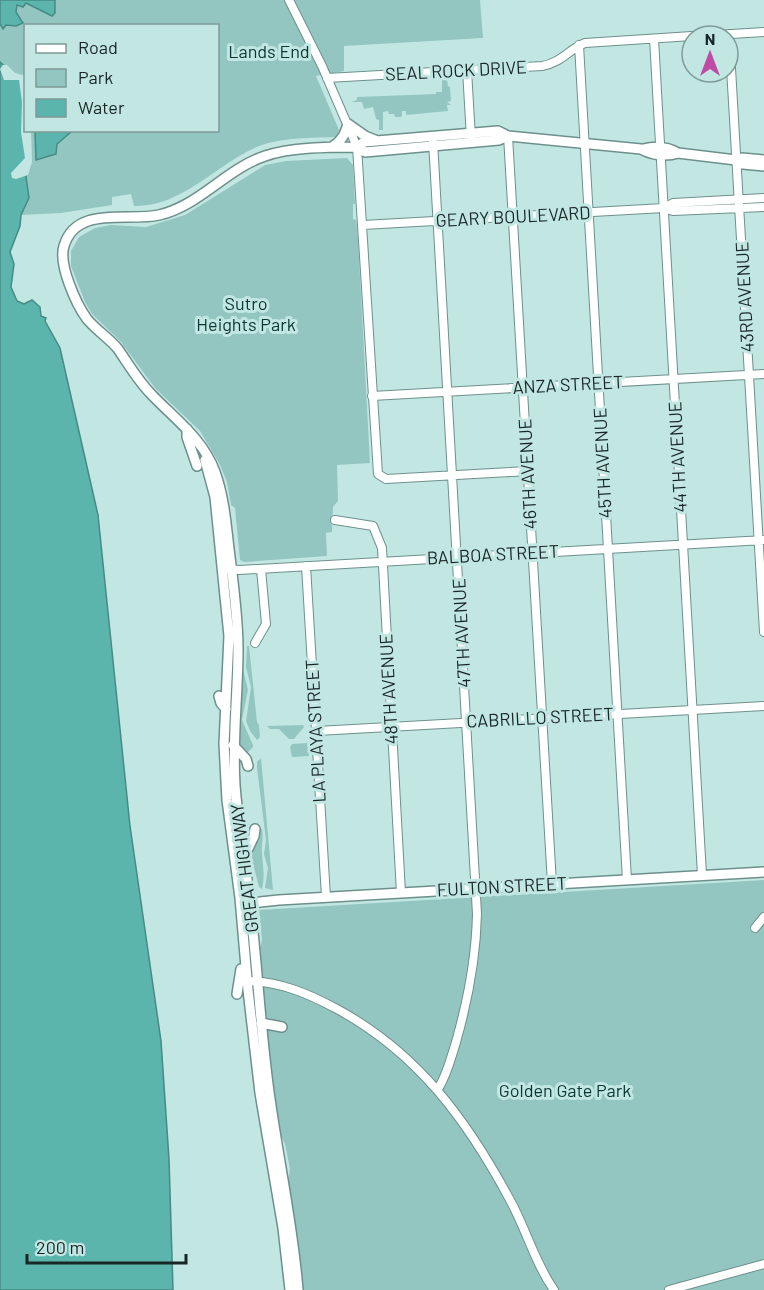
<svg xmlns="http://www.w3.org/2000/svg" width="764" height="1290" viewBox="0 0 764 1290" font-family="Barlow,sans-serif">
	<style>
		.green { fill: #94c6c1 }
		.water { fill: #5bb5ad; stroke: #478a84; stroke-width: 1.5 }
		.pier { fill: #c2e7e3 }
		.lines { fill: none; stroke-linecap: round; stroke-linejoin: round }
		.minor-casing { stroke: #6d908c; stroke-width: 10 }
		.major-casing { stroke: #6d908c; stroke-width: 12 }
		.minor { stroke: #fff; stroke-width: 8 }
		.major { stroke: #fff; stroke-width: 9 }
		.labels { text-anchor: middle; stroke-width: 6; stroke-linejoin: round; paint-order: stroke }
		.park-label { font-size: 18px; fill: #0a3633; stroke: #c2e7e3 }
		.street-label { font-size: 18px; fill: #182625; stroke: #c2e7e3 }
	</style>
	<rect width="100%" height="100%" fill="#c2e7e3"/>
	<path class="green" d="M55 0H480L483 38 344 46V71L316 76 339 130 338 137C312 138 283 137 259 146 216 164 183 207 134 206L131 194 112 197V205L61 213 21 215 29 198 26 177 28 169V131L218 130V26H26L25 92 14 75 0 62V24L3 28 6 25 16 26 23 21 16 12V7L26 3 49 13H55Z
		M442 80H447L448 86 450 87 451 101 447 102 451 105H447L448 111 406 115V111H402V116L401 117H395L394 114H389L388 111 383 112V130H379V120L376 119 373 107 364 109 362 102H351L357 100V97L436 94V92H442Z
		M347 158 353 165 355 204H353V219L356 220 358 239 370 463 337 465 338 501 333 507 332 532 326 533 327 556 244 562 240 560 235 508 231 505 227 482 220 465 200 431 155 388 121 342 92 314 85 302 71 266V251L79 237 95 228 111 225 146 227 185 215 265 165 286 161Z
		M243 645H244L243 669 248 690 242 720 253 745V747L248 752H243L237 744Z
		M247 646H249L257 722 259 725 260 737 257 740 250 731 246 721 251 687 246 667Z
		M303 725 304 727 294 739H289L279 729H270L267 726Z
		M308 743 309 756 292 757 290 747 292 744Z
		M261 758 273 890 265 888 268 868 264 854 266 840 257 768V762Z
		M257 829H262C264 838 261 845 262 854 263 867 265 876 262 889L259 887 250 852Z
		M764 880V1290H303L298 1241 288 1182 290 1169 285 1144 280 1133 273 1086 263 994 260 949 262 939 259 910Z"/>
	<path class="water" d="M0 0H55V13L52 16 26 3 23 7 17 5 16 12 23 23 16 26 6 25 3 29 0 24Z
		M0 62 14 75 22 77 26 92 28 169 26 177 29 198 21 215 20 226 10 252 14 264 11 287 17 301 24 304 32 300 40 307 41 316 46 318 45 321 60 348 98 515 130 826 161 1041 169 1159 173 1290H0Z
		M35 131H71V132L57 144 56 154 36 160Z"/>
	<path class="pier" d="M3 65H7L15 73 26 76V130H31L32 162 28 175 16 179 12 178 11 173 25 158 21 132 22 102 19 80H4L0 69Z"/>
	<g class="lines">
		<defs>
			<path id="minor" d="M289 0 322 66 357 147 378 474 386 479 528 471
				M729 34 764 632
				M699 36 764 32
				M654 39 702 875
				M579 45 627 880
				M467 70 471 138
				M327 78 542 66C561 63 569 49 585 43L692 36
				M508 136 552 884
				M433 141 477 914C476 958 468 1000 456 1042 451 1058 447 1075 438 1089
				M664 208 673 203 764 198
				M363 225 664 208 673 211 764 207
				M372 396 764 374
				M335 520 373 526 382 548 401 893
				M306 566 326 897
				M226 569 239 570 764 540
				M255 643 266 624 261 569
				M317 731 764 706
				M755 928 764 917
				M247 981C281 982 307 993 337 1009 418 1053 467 1120 510 1200 526 1229 535 1263 554 1290
				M669 1290 764 1264"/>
			<path id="major" d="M332 147C342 141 345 134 348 124L365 136 375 140
				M357 147 365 152 499 140 508 136
				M643 149C655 146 668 147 678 153
				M736 160 743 164 764 166
				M187 429V437L197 466
				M205 460 215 497 229 636 224 744 227 800 240 898 248 990 260 1093 283 1228 290 1290
				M219 696 221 703 226 709
				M233 745 246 759 248 766
				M245 855 254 836 255 829
				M245 906 260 902 279 900 764 872
				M237 994 241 969
				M261 1023 282 1027
				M298 1290C293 1226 279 1163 270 1099 261 1037 258 975 251 913 247 870 238 828 235 785 232 739 238 695 238 649 238 616 233 582 229 549 226 523 224 497 215 472 203 439 175 419 152 395 138 381 129 365 118 349 109 338 96 330 87 319 76 304 58 264 64 246 76 205 128 222 159 215 199 206 226 169 265 156 291 147 329 147 357 147L364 142 498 131 508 136 641 149C652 155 666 157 678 153L736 160 742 158 764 160"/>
		</defs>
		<use href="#minor" class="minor-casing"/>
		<use href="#major" class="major-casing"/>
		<use href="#minor" class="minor"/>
		<use href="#major" class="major"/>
	</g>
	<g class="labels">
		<g class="park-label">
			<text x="269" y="58">Lands End</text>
			<text x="246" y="310">Sutro<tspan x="246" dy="21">Heights Park</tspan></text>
			<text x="565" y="1097">Golden Gate Park</text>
		</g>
		<g class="street-label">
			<text transform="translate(456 71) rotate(-3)" y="6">SEAL ROCK DRIVE</text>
			<text transform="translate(513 217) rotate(-3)" y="6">GEARY BOULEVARD</text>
			<text transform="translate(745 297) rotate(-93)" y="6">43RD AVENUE</text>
			<text transform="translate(568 385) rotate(-3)" y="6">ANZA STREET</text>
			<text transform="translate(678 457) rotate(-93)" y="6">44TH AVENUE</text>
			<text transform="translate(603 463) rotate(-93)" y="6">45TH AVENUE</text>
			<text transform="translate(528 474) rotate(-93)" y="6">46TH AVENUE</text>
			<text transform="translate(493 555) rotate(-3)" y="6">BALBOA STREET</text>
			<text transform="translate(462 633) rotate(-93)" y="6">47TH AVENUE</text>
			<text transform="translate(389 689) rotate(-93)" y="6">48TH AVENUE</text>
			<text transform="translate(540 718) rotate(-3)" y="6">CABRILLO STREET</text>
			<text transform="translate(316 731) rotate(-93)" y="6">LA PLAYA STREET</text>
			<text transform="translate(245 868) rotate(-97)" y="6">GREAT HIGHWAY</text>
			<text transform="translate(502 887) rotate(-3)" y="6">FULTON STREET</text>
		</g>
	</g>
	<rect x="24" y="24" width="195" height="108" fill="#c2e7e3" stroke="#7e9a97" stroke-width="1.5"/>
	<rect x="36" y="44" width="30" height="9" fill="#ffffff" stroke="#7e9a97" stroke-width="1.5"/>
	<text x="78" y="54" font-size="18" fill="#182625">Road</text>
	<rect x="36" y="69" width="30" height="18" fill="#94c6c1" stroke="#7e9a97" stroke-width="1.5"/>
	<text x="78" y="84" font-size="18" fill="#182625">Park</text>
	<rect x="36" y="99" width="30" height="18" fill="#5bb5ad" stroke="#7e9a97" stroke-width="1.5"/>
	<text x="78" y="114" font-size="18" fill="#182625">Water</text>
	<g transform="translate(710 54)"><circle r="28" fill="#c2e7e3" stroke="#7e9a97" stroke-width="1.5"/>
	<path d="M0-4.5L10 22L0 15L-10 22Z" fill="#bf4ba5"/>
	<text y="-9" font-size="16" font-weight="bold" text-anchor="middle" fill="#182625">N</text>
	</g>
	<path d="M27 1254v9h159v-9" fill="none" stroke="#182625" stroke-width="3"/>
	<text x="36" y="1254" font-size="18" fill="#182625" stroke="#c2e7e3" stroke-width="4.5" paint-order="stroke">200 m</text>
</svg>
